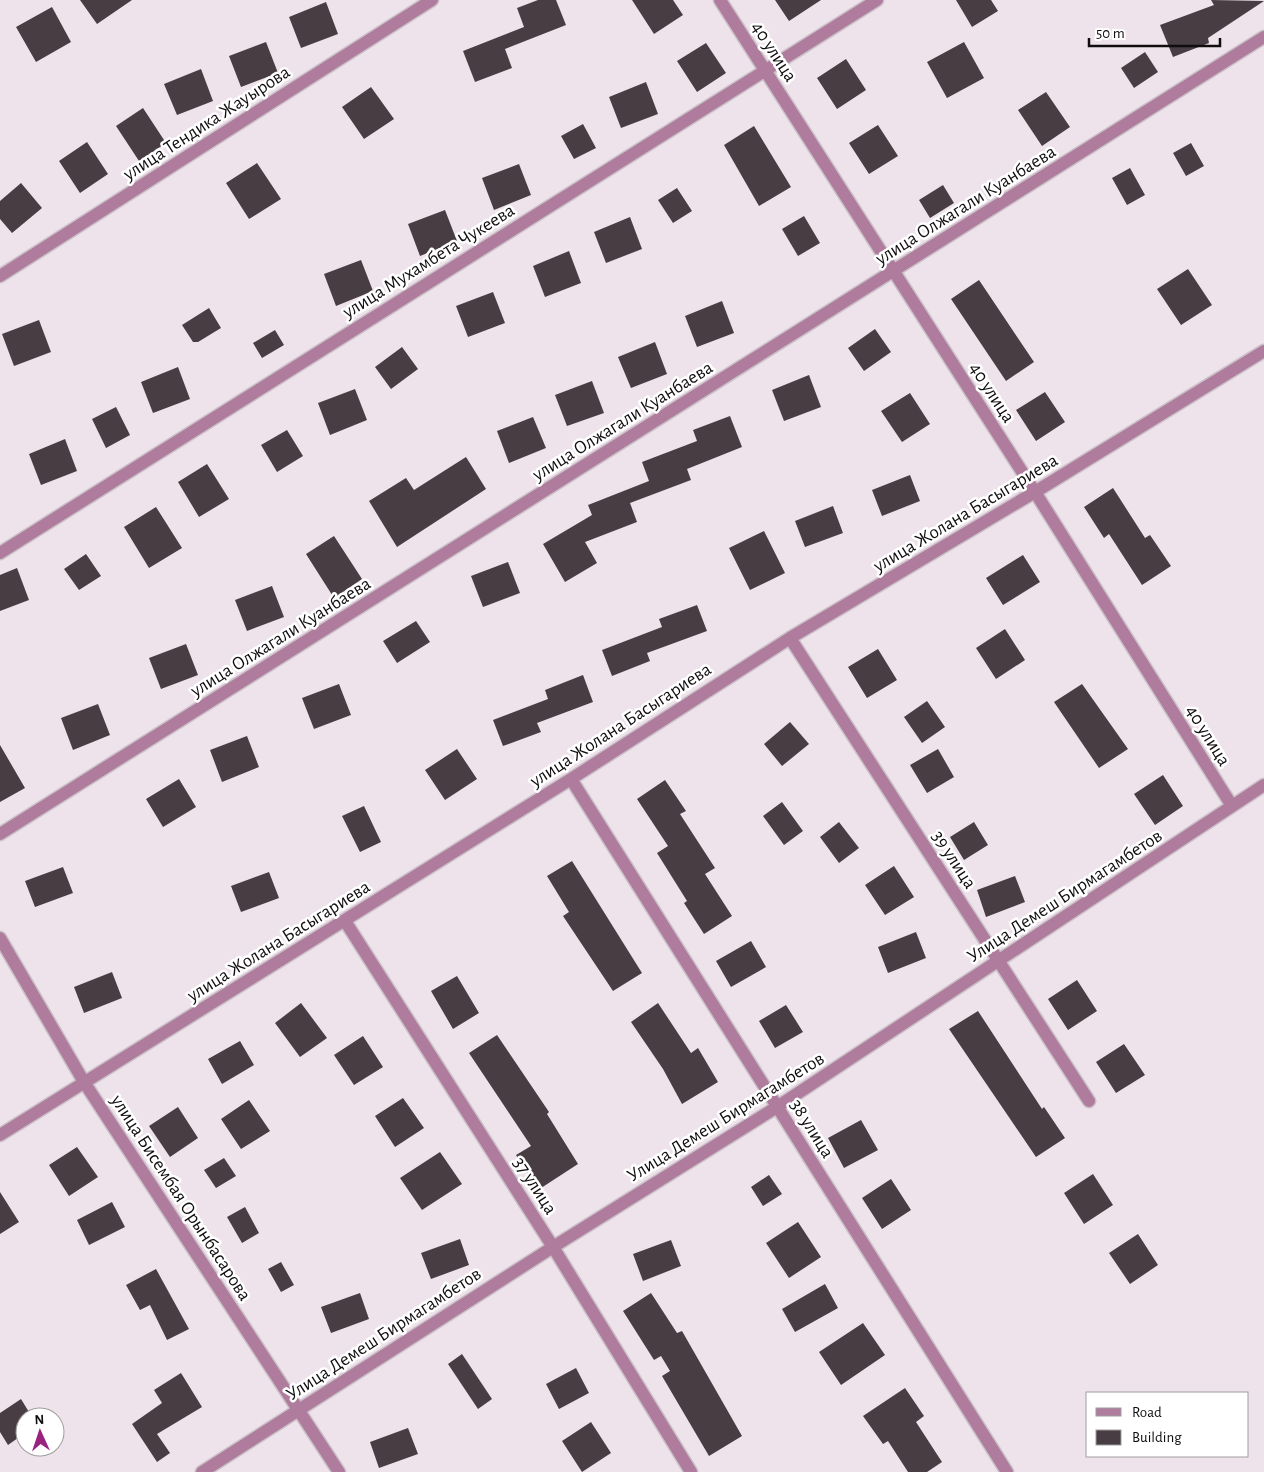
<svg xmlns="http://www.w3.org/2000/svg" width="1264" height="1472" viewBox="0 0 1264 1472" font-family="'Alegreya Sans',sans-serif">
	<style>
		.building { fill: #473d43 }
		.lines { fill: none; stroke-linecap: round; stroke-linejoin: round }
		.minor-casing { stroke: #cbc1c8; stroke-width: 15 }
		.minor { stroke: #af7c9e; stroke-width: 12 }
		.labels { text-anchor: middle; stroke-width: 5; stroke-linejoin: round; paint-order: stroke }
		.street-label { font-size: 19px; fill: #100d0f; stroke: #fff }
	</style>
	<rect width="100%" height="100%" fill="#efe3eb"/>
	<path class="building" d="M80 0H132L97 24Z
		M538 0H556L566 25 505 49 512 68 475 82 463 51 524 27 517 8Z
		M632 0H673L683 15 654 34Z
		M775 0H821L789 21Z
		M956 0H991L998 11 972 27Z
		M1211 0 1264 1 1208 38 1209 43 1173 57 1160 25 1214 5Z
		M326 2 338 34 301 48 289 17Z
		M52 7 71 42 36 62 16 27Z
		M266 42 278 73 241 87 229 56Z
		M964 42 984 78 947 98 927 62Z
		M706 43 726 73 697 92 677 61Z
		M1145 52 1158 72 1134 88 1121 68Z
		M846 59 866 90 837 109 817 78Z
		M201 69 213 101 177 115 164 84Z
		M646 82 658 114 621 128 609 97Z
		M371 87 394 119 364 139 342 107Z
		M1046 92 1070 127 1042 146 1018 110Z
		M143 108 166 143 139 161 116 126Z
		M583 124 596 148 574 159 561 136Z
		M878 125 898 156 869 174 849 143Z
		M754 126 791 187 759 206 724 145Z
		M87 142 108 174 80 193 59 161Z
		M1191 143 1204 166 1186 176 1173 153Z
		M257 163 281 199 249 219 226 183Z
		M519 164 531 195 494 210 482 178Z
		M1130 168 1145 195 1127 205 1112 178Z
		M21 183 42 208 12 233 0 219V201Z
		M943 185 954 203 930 218 919 200Z
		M677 188 692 211 673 223 658 200Z
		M445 210 457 241 420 256 408 224Z
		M804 216 820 243 798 256 782 229Z
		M630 217 642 249 606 263 594 232Z
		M569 251 581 283 545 297 533 266Z
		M361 260 373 291 336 306 324 274Z
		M1188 269 1212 305 1181 325 1157 289Z
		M979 280 1034 362 1006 381 951 299Z
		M493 292 505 323 468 337 456 306Z
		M722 301 734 333 697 347 685 316Z
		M209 308 221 328 198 342H193L182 325Z
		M39 320 51 352 14 366 2 334Z
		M875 329 891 352 864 371 848 348Z
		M275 330 284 345 262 358 253 343Z
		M655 342 667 374 631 388 618 357Z
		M402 347 418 369 391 389 375 367Z
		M178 367 190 399 153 413 141 382Z
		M809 375 821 407 784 421 772 390Z
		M592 381 604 413 567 426 555 395Z
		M355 389 367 420 330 435 318 403Z
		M1045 392 1065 422 1036 441 1016 410Z
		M910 393 930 424 902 442 881 411Z
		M116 407 130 435 106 448 92 419Z
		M730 416 742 447 687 469 691 480 630 503 637 522 585 542 597 563 565 582 543 544 592 515 588 505 649 481 642 462 697 441 693 430Z
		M533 417 546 448 509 463 497 431Z
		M287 430 303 456 277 472 261 445Z
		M65 439 77 471 41 485 29 454Z
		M466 457 486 489 397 547 369 501 406 478 414 490Z
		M207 464 229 499 199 517 178 482Z
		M910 475 920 501 882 516 872 490Z
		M1113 488 1145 538 1150 535 1171 566 1142 585 1109 534 1104 538 1084 507Z
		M833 506 843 533 805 547 795 521Z
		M156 507 182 548 149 568 124 527Z
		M764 531 785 573 750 590 729 548Z
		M334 536 362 579 334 598 306 554Z
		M86 554 101 576 79 590 64 569Z
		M1023 555 1040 582 1003 605 986 578Z
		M508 562 520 593 483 607 471 576Z
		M17 568 29 600 0 611V575Z
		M272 586 284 617 247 631 235 600Z
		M697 605 707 631 647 653 650 661 612 676 602 650 662 627 659 619Z
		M416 621 430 642 397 663 383 641Z
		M1005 629 1025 660 996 679 976 648Z
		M186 644 198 675 161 689 149 658Z
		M878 649 897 680 867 698 848 667Z
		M583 675 593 702 537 723 541 732 503 746 493 720 548 699 545 690Z
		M339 684 351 715 314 729 302 698Z
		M1082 684 1128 749 1099 768 1054 702Z
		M927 701 945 727 922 743 904 717Z
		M98 704 110 735 73 750 61 718Z
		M790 722 809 744 782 766 764 744Z
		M247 736 259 767 222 782 210 750Z
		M0 745 25 788 0 802Z
		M457 749 477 779 445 800 425 770Z
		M938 749 954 777 927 793 910 765Z
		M1163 775 1183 806 1155 825 1134 794Z
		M179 779 196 807 163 827 146 799Z
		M665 780 686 811 680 814 715 868 705 874 732 916 704 934 684 903 687 901 657 853 668 846 637 799Z
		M782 802 803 831 784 845 763 816Z
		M364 806 381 842 360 852 342 816Z
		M839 822 859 848 839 863 820 837Z
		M974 822 988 845 964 860 950 837Z
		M572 861 642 973 613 991 563 916 569 912 547 876Z
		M894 866 914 897 885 915 865 885Z
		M63 867 73 893 35 907 25 881Z
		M269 872 279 898 241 912 231 886Z
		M1015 876 1025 902 986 917 977 890Z
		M916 932 926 958 888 973 878 947Z
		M751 941 766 967 731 987 716 961Z
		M112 972 122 998 84 1013 74 987Z
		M457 976 479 1013 453 1029 431 991Z
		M1077 980 1097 1011 1068 1030 1048 999Z
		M301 1003 327 1038 300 1057 275 1023Z
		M658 1003 691 1053 698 1048 718 1082 682 1104 663 1069 631 1022Z
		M786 1005 803 1032 775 1048 759 1021Z
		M978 1011 1042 1109 1044 1107 1065 1138 1036 1157 949 1029Z
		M497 1035 549 1112 547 1114 578 1164 538 1190 516 1155 531 1146 469 1053Z
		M363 1036 383 1067 354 1085 334 1055Z
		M240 1041 254 1065 222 1084 208 1059Z
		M1124 1044 1145 1075 1116 1093 1096 1062Z
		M403 1098 424 1128 395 1147 375 1116Z
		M249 1100 270 1131 241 1149 221 1119Z
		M178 1107 198 1138 170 1157 149 1126Z
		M861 1120 878 1150 844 1168 828 1138Z
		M77 1147 98 1177 69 1196 49 1165Z
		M440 1152 462 1184 422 1210 400 1178Z
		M224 1158 236 1176 216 1188 204 1170Z
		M1093 1174 1113 1205 1084 1224 1064 1193Z
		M769 1175 782 1194 763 1206 751 1187Z
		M891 1179 911 1210 882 1229 862 1198Z
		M0 1192 19 1222 0 1234Z
		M112 1202 125 1227 89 1245 77 1220Z
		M245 1207 259 1233 242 1243 227 1217Z
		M798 1222 821 1257 789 1278 766 1243Z
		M1138 1234 1158 1265 1130 1284 1109 1253Z
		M460 1239 469 1265 431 1279 421 1253Z
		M671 1240 681 1266 643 1281 633 1254Z
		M281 1262 294 1285 281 1292 268 1269Z
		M156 1269 189 1329 167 1340 150 1305 140 1310 126 1285Z
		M825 1284 838 1308 795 1332 782 1309Z
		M360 1293 369 1319 331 1333 321 1307Z
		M651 1293 677 1333 682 1331 742 1436 709 1456 662 1376 670 1371 661 1356 654 1360 623 1311Z
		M863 1323 885 1355 841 1385 819 1352Z
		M462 1354 492 1399 478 1409 448 1364Z
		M576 1368 589 1393 559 1409 546 1384Z
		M181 1373 202 1407 157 1434 170 1453 157 1462 132 1424 162 1403 154 1390Z
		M905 1388 924 1416 916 1422 942 1462 927 1472H908L888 1441 883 1444 863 1416Z
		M21 1399 32 1417H25V1433L8 1445 0 1432V1413Z
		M591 1422 611 1453 582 1472 562 1441Z
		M408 1428 418 1454 379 1468 370 1442Z"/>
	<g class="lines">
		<defs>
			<path id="minor" d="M720 0 1035 492 1232 806
				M0 276 432 0
				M0 553 877 0
				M790 638 1089 1101
				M571 779 1007 1472
				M0 834 1264 37
				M345 921 553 1247 691 1472
				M0 938 84 1082 339 1472
				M0 1135 571 779 790 638 1035 492 1264 351
				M202 1472 553 1247 777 1107 1264 785"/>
		</defs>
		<use href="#minor" class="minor-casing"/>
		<use href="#minor" class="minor"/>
	</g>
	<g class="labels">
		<g class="street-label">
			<text transform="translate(775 51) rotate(57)" y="7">40 улица</text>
			<text transform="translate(206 122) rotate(-33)" y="7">улица Тендика Жауырова</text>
			<text transform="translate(965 204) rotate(-32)" y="7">улица Олжагали Куанбаева</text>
			<text transform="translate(428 260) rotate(-32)" y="7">улица Мухамбета Чукеева</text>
			<text transform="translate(993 392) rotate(57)" y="7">40 улица</text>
			<text transform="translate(622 420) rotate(-32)" y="7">улица Олжагали Куанбаева</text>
			<text transform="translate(965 512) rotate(-31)" y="7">улица Жолана Басыгариева</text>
			<text transform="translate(280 636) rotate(-32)" y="7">улица Олжагали Куанбаева</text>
			<text transform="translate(620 724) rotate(-33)" y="7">улица Жолана Басыгариева</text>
			<text transform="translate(1209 735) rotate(58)" y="7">40 улица</text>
			<text transform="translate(955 859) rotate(57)" y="7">39 улица</text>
			<text transform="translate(1064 895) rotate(-33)" y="7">Улица Демеш Бирмагамбетов</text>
			<text transform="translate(278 940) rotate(-32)" y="7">улица Жолана Басыгариева</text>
			<text transform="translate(725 1116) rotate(-32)" y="7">Улица Демеш Бирмагамбетов</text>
			<text transform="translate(813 1128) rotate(58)" y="7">38 улица</text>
			<text transform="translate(536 1185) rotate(57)" y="7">37 улица</text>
			<text transform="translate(182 1197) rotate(57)" y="7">улица Бисембая Орынбасарова</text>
			<text transform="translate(383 1333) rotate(-33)" y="7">Улица Демеш Бирмагамбетов</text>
		</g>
	</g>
	<rect x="1086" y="1392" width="162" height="65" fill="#ffffff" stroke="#9f9e9f"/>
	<rect x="1096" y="1408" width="25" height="8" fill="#af7c9e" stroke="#9f9e9f"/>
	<text x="1132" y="1417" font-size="15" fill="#100d0f">Road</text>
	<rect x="1096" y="1430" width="25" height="15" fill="#473d43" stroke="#9f9e9f"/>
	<text x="1132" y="1442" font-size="15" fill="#100d0f">Building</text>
	<g transform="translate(40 1432) rotate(357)"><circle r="24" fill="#ffffff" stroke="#9f9e9f"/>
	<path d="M0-4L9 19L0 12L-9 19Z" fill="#98227d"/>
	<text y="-8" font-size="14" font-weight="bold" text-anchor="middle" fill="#100d0f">N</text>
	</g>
	<path d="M1089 38v8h131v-8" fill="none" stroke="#100d0f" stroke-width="2.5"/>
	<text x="1096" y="38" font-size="15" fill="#100d0f" stroke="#ffffff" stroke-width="4" paint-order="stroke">50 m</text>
</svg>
